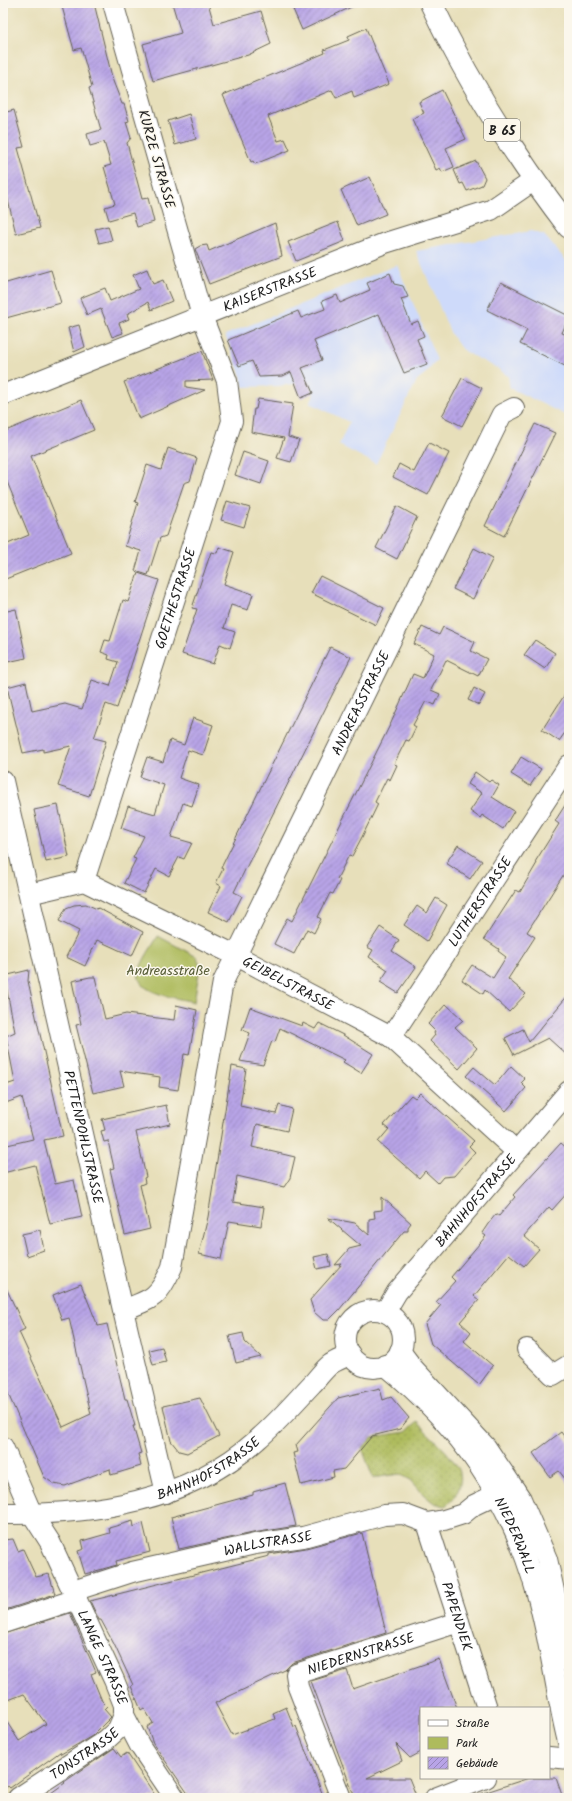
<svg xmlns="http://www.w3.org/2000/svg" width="572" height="1801" viewBox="0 0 572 1801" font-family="Kalam,sans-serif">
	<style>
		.built { fill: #cedafa }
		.grass { fill: url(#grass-dots); stroke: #656c3c }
		.park { fill: #aebb5d; stroke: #656c3c }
		.building { fill: url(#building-hatch) }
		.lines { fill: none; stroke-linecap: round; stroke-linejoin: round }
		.minor-casing { stroke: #636053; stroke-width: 22 }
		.major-casing { stroke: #636053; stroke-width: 24 }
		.minor { stroke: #fff; stroke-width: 20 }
		.major { stroke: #fff; stroke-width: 22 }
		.labels { text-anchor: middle; stroke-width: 3; stroke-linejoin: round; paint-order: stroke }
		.shield { fill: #fbf7ec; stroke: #5f5e5a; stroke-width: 1 }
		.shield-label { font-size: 13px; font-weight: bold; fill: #1c1c1c }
		.street-label { font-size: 14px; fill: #1c1c1c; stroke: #fbf7ec }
		.park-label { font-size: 14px; fill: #565c36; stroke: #fbf7ec }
	</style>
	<defs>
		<pattern id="grass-dots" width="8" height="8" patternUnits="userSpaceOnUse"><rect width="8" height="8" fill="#aebb5d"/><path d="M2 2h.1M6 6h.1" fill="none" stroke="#95a050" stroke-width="1.8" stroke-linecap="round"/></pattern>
		<pattern id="building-hatch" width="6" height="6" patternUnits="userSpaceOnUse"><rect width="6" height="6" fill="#b8a4e7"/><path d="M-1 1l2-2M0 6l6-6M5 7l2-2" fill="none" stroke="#9585ba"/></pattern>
	</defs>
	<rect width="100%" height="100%" fill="#fbf7ec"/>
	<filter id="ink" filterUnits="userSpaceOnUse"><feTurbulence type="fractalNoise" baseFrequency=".025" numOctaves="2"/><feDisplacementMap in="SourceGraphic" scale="8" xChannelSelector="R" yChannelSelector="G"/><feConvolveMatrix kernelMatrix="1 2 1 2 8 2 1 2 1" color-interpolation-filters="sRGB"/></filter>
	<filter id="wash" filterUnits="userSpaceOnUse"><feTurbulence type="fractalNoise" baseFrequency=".012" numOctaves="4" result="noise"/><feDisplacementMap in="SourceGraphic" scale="16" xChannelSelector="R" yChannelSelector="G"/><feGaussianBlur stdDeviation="0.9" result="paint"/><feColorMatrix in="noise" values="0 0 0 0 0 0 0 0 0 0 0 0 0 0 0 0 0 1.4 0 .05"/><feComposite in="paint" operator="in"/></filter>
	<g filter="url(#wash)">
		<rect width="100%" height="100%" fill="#e7dfba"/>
		<path class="built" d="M531 231 544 235 569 264V417L510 388 508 376 497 368 467 353 460 347 451 334 416 251Z
			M397 265 437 360 426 373 417 380 376 464 339 445 349 422 310 403 314 394 309 382 278 386 243 387 241 376 225 335Z"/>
		<path class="grass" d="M417 1422C430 1436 447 1450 457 1466 466 1479 457 1498 445 1506L434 1503 424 1495 411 1480 399 1474 373 1478 362 1448 372 1437 406 1432Z"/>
		<path class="park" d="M158 936 197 957 200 967 194 1002C179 998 134 994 139 972 142 960 152 947 158 936Z"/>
		<g id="blocks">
			<path class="building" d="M61 3H94L113 81 122 104H124L129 121 126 122 131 138 127 143 142 199 148 198 154 222 137 227 133 213 109 220 105 207 115 204 104 167 111 165 104 142 90 146 87 134 101 130 89 88 92 87 81 48 74 50Z
				M172 3H208L214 24 261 11 271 44 248 55 153 81 143 44 181 33Z
				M301 3H360L302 30 292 7Z
				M366 28 389 84 354 98 352 91 336 98 332 90 268 116 278 141 285 139 290 150 255 164 253 161 251 162 223 95 325 53 324 50 349 40 348 36Z
				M442 90 466 139 446 148 454 167 442 172 440 168 436 170 412 119 424 113 419 102Z
				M14 110 24 147 18 148 40 228 16 234 3 179V113Z
				M189 114 196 139 175 145 168 121Z
				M476 161 485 178 482 185 467 191 463 183 460 184 454 170Z
				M370 177 386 214 357 226 341 190Z
				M338 222 345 241 296 261 288 242Z
				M275 223 282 256 209 284 195 249 200 246 207 245 209 251Z
				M108 226 112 240 99 243 95 229Z
				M147 269 153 284 163 280 172 301 151 310 148 302 127 314 129 319 119 323 123 333 112 337 101 309 87 315 80 298 105 288 110 301 139 289 133 275Z
				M51 270 61 303 6 318 3 307V284Z
				M390 273 394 284 403 286 408 297 401 299 411 324 418 321 424 336 417 339 427 364 404 373 379 314 314 341 322 360 302 368 313 393 301 398 291 372 283 376 259 377 252 361 239 366 228 340 298 311 301 318 325 309 322 301 337 295 340 303 370 290 367 283Z
				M501 282 569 316 562 333 569 336V368L520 344 527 330 487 310Z
				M79 325 85 347 74 352 68 328Z
				M202 351 213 380 186 381V387L205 390 139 419 124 382Z
				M462 378 482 388 462 426 442 416Z
				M258 399 293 404 288 437 299 440 291 462 277 458 284 438 251 432 254 409H256Z
				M81 400 94 430 31 456 71 553 3 580V546L29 535 3 472V432Z
				M535 424 555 433 504 536 485 526Z
				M429 443 449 453 428 495 393 477 399 464 414 472Z
				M168 448 197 458 190 481 184 483 166 536 160 538 148 575 135 571 141 551 125 546 138 503 135 502 147 465 161 470Z
				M243 452 269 461 261 484 235 475Z
				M227 501 250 508 244 527 221 520Z
				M397 506 417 517 397 559 376 548Z
				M219 547 234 552 224 584 253 594 248 610 231 605 224 628 235 632 230 648 220 644 213 664 182 654 197 609 192 608 211 552 217 553Z
				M474 548 493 558 473 599 453 589Z
				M138 573 159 580 117 708 106 704 94 738 106 741 89 796 58 786 71 746 43 752V749L23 753 7 687 26 682 32 711 65 704 82 709 92 680 110 686 118 662 108 659 109 655 101 652 105 640 110 641 123 600 128 602Z
				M320 576 384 608 376 625 311 593Z
				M16 609 26 658 3 663V612Z
				M422 627 439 635 443 627 475 642 471 651 487 659 478 676 446 660 431 690 440 694 435 705 426 701 413 725 416 727 409 741 406 740 394 764 397 765 390 780 387 778 375 802 378 804 362 837 352 856 349 855 337 879 340 880 333 894 330 893 318 917 321 919 314 933 307 929 294 954 274 944 287 918 292 921 391 723 413 674 423 678 434 654 414 644Z
				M535 640 555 653 545 669 524 655Z
				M330 647 351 657 234 892 242 896 229 922 208 912 221 886 216 883 223 869 221 868Z
				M474 688 485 694 479 705 468 700Z
				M569 688V727L559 741 542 730Z
				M193 718 213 725 203 755 188 750 179 778 199 785 192 806 183 803 171 837 192 843 184 859 179 857 169 876 156 869 144 893 124 883 136 859 133 858 144 836 121 828 128 806 155 814 164 785 140 777 147 757 163 762 170 740 184 745Z
				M521 757 541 769 530 786 511 774Z
				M475 772 489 782 491 780 499 785 492 797 514 811 503 829 482 815 480 818 470 811 482 793 468 784Z
				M569 799V866L527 932 535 937 508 979 526 994 509 1012 485 990 483 994 462 980 472 965 493 978 506 957 498 951 499 949 484 939 516 890 520 892 537 863 535 862 559 824 555 821Z
				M58 805 69 857 46 862 34 810Z
				M458 845 482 861 470 879 446 863Z
				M436 898 447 905 427 941 404 925 417 906 427 913Z
				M86 904 97 909 98 908 143 932 132 956 97 940 85 966 66 957 79 931 59 921 66 908 74 905Z
				M380 927 399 940 392 951 416 967 398 993 380 982 388 970 369 957 373 950 367 947Z
				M29 970 28 981 63 1136 44 1140 55 1184 74 1180 82 1217 50 1224 35 1165 3 1173V1146L33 1139 22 1097 3 1104V1086L15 1082 6 1036 15 1032 4 976Z
				M90 977H95L105 1019 126 1014 174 1020 176 1005 197 1010 189 1055 184 1054 178 1090 159 1087 160 1077 120 1071 124 1086 93 1093 76 1025 81 1024 72 981Z
				M569 994V1057L548 1038 514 1055 505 1038 523 1029 529 1042Z
				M446 1004 463 1020 455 1027 477 1048 459 1069 430 1041 435 1035 434 1033 435 1031 428 1024Z
				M250 1007 302 1026 303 1023 315 1029 319 1023 343 1035 373 1054 361 1073 343 1062 345 1060 280 1028 275 1042 272 1041 263 1065 240 1061 250 1033 242 1030Z
				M232 1066 246 1069 240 1106 276 1114 279 1105 292 1109 287 1131 257 1124 252 1147 295 1157 290 1178 284 1187 237 1176 233 1202 264 1207 261 1226 229 1221 221 1259 199 1254 208 1217Z
				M511 1066 525 1079 521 1083 526 1088 506 1111 466 1076 474 1067 495 1085Z
				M420 1093 474 1141 469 1146 475 1152 454 1176 443 1177 438 1183 425 1171 419 1178 378 1142 389 1129 384 1125 411 1095 415 1098Z
				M166 1105 170 1124 136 1132 146 1177 144 1178 145 1183 140 1185 150 1229 125 1235 110 1169 114 1168 108 1141 104 1142 101 1131 105 1130 102 1119Z
				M561 1143 569 1150V1191L552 1210 549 1207 524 1236 539 1249 524 1266 509 1254 474 1296 479 1300 460 1322 471 1332 464 1341 493 1366 479 1385 431 1344 425 1324 441 1305 436 1302 455 1281 451 1277 486 1236 482 1233 488 1224 496 1214 499 1216 515 1197 513 1195Z
				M382 1197 411 1223 408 1227V1231H404L339 1310 329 1320H323L314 1312 310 1300 342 1264 335 1265 349 1249 361 1246 328 1218 355 1223 369 1235V1219L375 1218 374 1211 382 1210Z
				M40 1230 44 1250 27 1256 22 1234Z
				M328 1254 331 1266 317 1269 314 1257Z
				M3 1281 25 1329 19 1332 63 1427 91 1414 69 1318 62 1320 53 1295 81 1284 98 1326 107 1324 125 1399H127L135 1426H133L141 1453 138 1454 141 1466 111 1475 110 1469 65 1486 54 1484 44 1477 3 1382Z
				M243 1333 245 1342 261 1357 236 1363 229 1336Z
				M162 1347 166 1362 153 1365 149 1350Z
				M380 1388 383 1400 391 1397 409 1418 400 1429 372 1436 344 1469 333 1471 334 1477 301 1485 293 1453 298 1452 296 1445 338 1398Z
				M200 1398 219 1436 187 1453 179 1451 171 1441 163 1406Z
				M561 1432 569 1443V1484L559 1471 550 1477 533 1453Z
				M285 1483 296 1526 253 1533 179 1549 171 1517 253 1495V1492Z
				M133 1521 134 1527 143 1523 150 1552 116 1561 117 1565 85 1574 78 1551 84 1549 82 1541 110 1533 109 1528Z
				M362 1533 386 1633 292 1663 285 1670 215 1703 232 1735 275 1719 273 1713 286 1707 294 1727 296 1726 324 1798H191L153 1743 147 1727 153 1723 144 1708 141 1710 131 1686 133 1685 114 1644 101 1620H99L90 1601 269 1556V1554L306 1548Z
				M13 1539 18 1551 23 1549 36 1577 49 1574 55 1594 5 1610 3 1603V1540Z
				M70 1613 96 1672 91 1674 102 1701 107 1706 104 1709 111 1717 92 1736 61 1754 60 1752 10 1788 8 1786 3 1790V1716L19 1741 46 1724 24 1694 3 1702V1634Z
				M439 1659 457 1708H421V1752L410 1758 396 1744 402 1761 367 1778H409L417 1798H355L311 1681 347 1670 353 1689Z
				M114 1748 121 1757 127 1753 157 1798H44L65 1783 64 1782Z
				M529 1778H556L563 1798H474V1796Z"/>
		</g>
	</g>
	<g filter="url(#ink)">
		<use href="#blocks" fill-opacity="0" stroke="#636053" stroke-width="1"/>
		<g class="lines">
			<defs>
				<g id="minor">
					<path id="s1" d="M3 395 385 243 491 210 533 181"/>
					<path id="s2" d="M3 781 123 1310 166 1493"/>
					<path id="s3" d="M84 881 232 421 227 381 202 316 113 3"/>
					<path id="s4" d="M29 894 84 881 235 955 391 1037 516 1151"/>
					<path id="s5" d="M391 1037 569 765"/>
					<path id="s6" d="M123 1310C153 1299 159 1297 172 1267L223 982 502 414 514 408"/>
					<circle cx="374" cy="1339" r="29"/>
					<path id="s7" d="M385 1312 397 1292 569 1091"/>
					<path d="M527 1349 553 1375 569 1365"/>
					<path d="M400 1351 413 1368 486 1447 521 1499 547 1559 569 1659"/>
					<path id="s8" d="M385 1365C461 1427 511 1499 537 1594 551 1644 556 1696 569 1746"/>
					<path id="s9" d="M3 1447 32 1514 50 1542 114 1680 124 1705V1715L140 1746 175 1798"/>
					<path id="s10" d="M3 1514C92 1515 188 1502 257 1440 277 1423 294 1403 312 1384 318 1378 324 1369 331 1364 337 1360 344 1358 350 1354"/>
					<path id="s11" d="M427 1523 487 1708"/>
					<path id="s12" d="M73 1591 132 1572 255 1544 303 1537 384 1515 403 1514 427 1523 444 1520 463 1514 474 1505 497 1494 515 1490"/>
					<path d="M3 1623 77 1599"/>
					<path d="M549 1757 569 1759"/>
					<path id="s13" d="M18 1798 106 1740 118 1729 124 1715"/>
					<path id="s14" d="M341 1798 298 1687 296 1674 459 1622"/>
					<path d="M435 1798 486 1778"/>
				</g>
				<path id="major" d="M431 3C468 82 516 158 569 227"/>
			</defs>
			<use href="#minor" class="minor-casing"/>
			<use href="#major" class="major-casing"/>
			<use href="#minor" class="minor"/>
			<use href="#major" class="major"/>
		</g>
	</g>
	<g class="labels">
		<rect class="shield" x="484" y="119" width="36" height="22" rx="3"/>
		<g class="shield-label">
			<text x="502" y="135">B 65</text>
		</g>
		<g class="street-label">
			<text transform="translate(157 159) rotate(74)" y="5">KURZE STRASSE</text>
			<text dy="5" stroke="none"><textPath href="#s1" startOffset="287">KAISERSTRASSE</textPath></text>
			<text dy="5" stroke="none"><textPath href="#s3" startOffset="297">GOETHESTRASSE</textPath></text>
			<text dy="5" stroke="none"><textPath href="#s6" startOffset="669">ANDREASSTRASSE</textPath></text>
			<text dy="5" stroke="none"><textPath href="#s5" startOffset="162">LUTHERSTRASSE</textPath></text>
			<text dy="5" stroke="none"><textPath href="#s4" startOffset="285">GEIBELSTRASSE</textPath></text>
			<text dy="5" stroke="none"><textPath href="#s2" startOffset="365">PETTENPOHLSTRASSE</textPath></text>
			<text dy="5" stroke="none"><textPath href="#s7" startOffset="144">BAHNHOFSTRASSE</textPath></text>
			<text dy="5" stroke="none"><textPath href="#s10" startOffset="214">BAHNHOFSTRASSE</textPath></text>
			<text dy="5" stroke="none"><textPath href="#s8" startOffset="217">NIEDERWALL</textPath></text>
			<text dy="5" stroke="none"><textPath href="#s12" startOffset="201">WALLSTRASSE</textPath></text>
			<text dy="5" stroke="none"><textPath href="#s11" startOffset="98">PAPENDIEK</textPath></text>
			<text dy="5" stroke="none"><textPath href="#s14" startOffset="200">NIEDERNSTRASSE</textPath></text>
			<text dy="5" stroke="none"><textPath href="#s9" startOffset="233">LANGE STRASSE</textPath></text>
			<text dy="5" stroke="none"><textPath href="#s13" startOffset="80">TONSTRASSE</textPath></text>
		</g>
		<g class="park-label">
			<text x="168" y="975">Andreasstraße</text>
		</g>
	</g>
	<rect width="572" height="1801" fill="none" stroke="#fbf7ec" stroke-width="16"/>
	<rect x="420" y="1707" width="130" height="72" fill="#fbf7ec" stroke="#a29f99"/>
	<rect x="428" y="1720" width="20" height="6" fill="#ffffff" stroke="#a29f99"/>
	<text x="456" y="1727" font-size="12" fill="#1c1c1c">Straße</text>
	<rect x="428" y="1737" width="20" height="12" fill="#aebb5d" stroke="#a29f99"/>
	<text x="456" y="1747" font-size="12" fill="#1c1c1c">Park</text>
	<rect x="428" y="1757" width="20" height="12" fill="url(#building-hatch)" stroke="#a29f99"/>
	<text x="456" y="1767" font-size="12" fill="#1c1c1c">Gebäude</text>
</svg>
